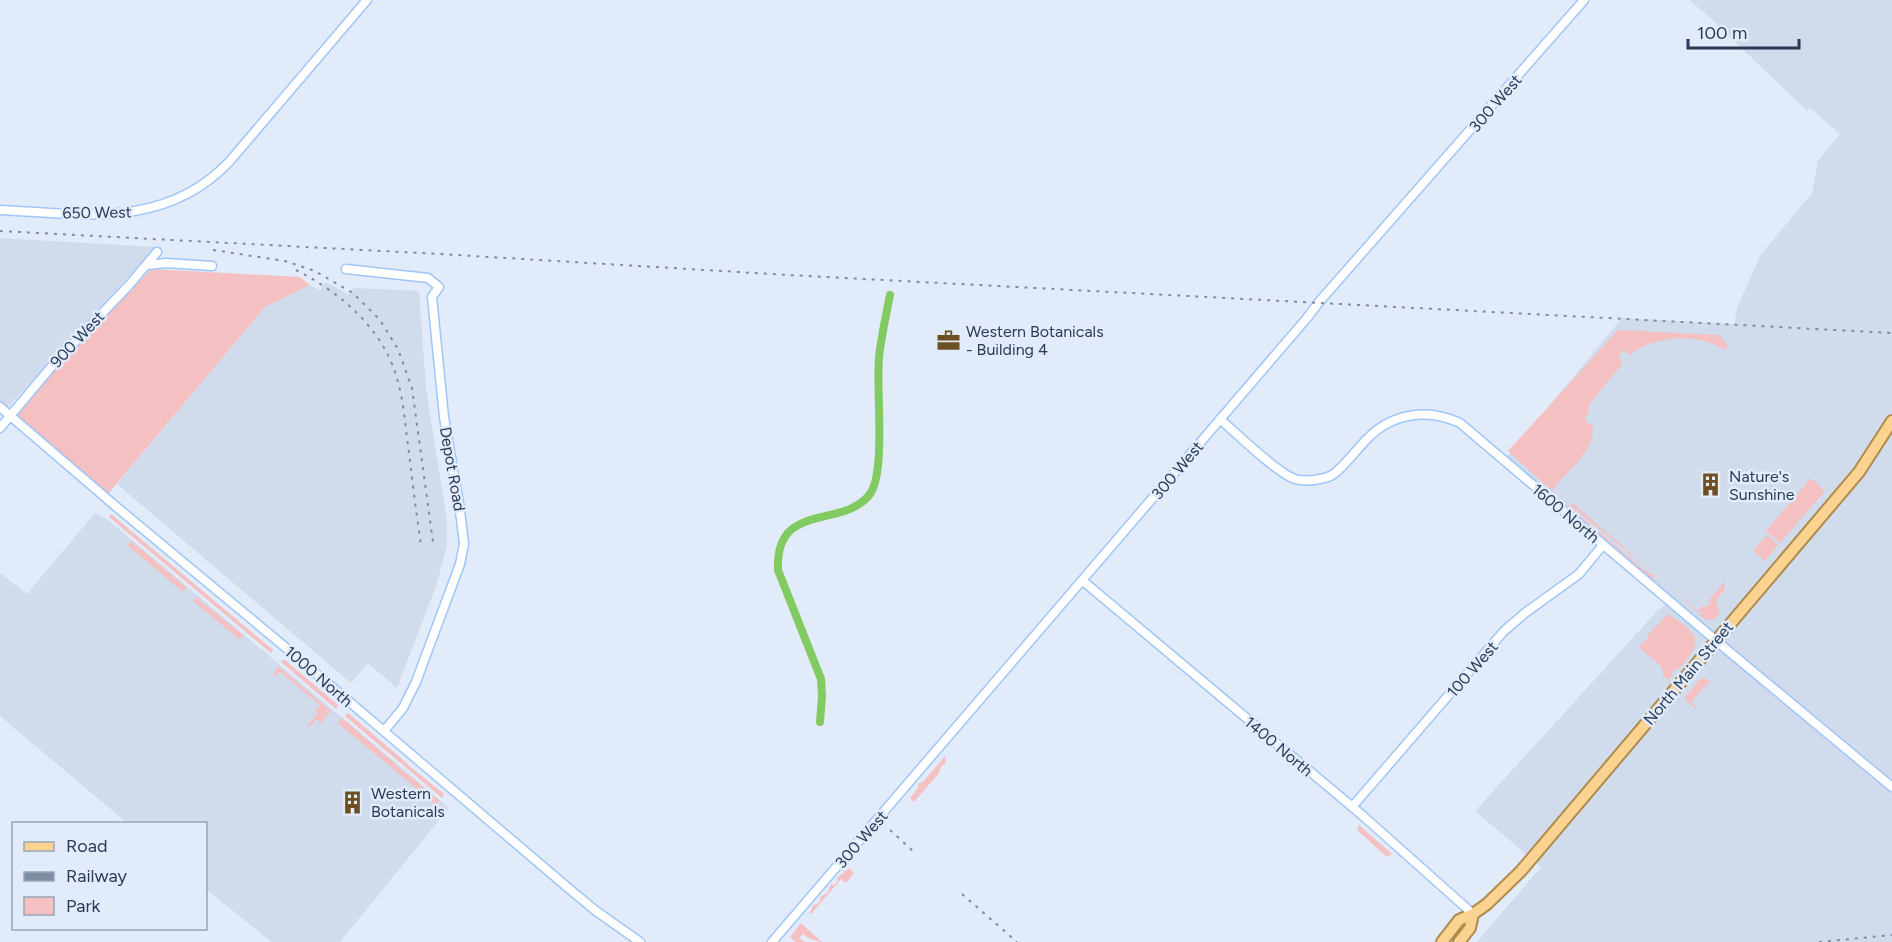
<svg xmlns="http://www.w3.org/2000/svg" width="1892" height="942" viewBox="0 0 1892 942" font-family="Figtree,sans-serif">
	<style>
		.built { fill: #d0dbeb }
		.green { fill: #f5c0c1 }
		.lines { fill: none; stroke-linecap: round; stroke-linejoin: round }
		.canal { stroke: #82cb62; stroke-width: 8 }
		.minor-casing { stroke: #9fc6fc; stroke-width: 11 }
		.major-casing { stroke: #af8b4d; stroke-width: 14 }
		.minor { stroke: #fff; stroke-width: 8 }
		.major { stroke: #fad391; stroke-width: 10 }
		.rail { stroke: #7e8da2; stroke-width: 2; stroke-dasharray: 3 6; stroke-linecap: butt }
		.labels { text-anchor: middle; stroke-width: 5; stroke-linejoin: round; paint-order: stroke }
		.street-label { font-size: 16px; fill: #283b57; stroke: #e2ebf9 }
		.poi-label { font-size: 16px; fill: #283b57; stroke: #e2ebf9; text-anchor: start }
	</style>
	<rect width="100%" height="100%" fill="#e2ebf9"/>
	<path class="built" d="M1689 0H1892V942H1477L1541 867 1475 811 1658 610 1674 599 1507 457 1622 318 1734 324 1737 308 1760 256 1812 193 1818 161 1840 134 1810 108 1807 111 1804 108 1704 12Z
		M0 238 156 247 8 407 0 401Z
		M325 282 348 294 354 288 419 291 426 388 447 521V546L436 586 397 688 368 663 351 683 117 484 265 307 310 285 320 290Z
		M95 513 107 519 449 808 340 942H272L206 889V824L127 823 0 716V573L27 594Z"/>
	<path class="green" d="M151 269 300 277 310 285 265 307 108 494 15 413Z
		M1618 330 1719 335 1728 346 1724 350C1701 333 1651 335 1630 355L1624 350 1618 357 1623 363 1589 405V413L1585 417 1587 424 1592 423C1598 447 1572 467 1558 483L1553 490 1550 489 1508 451Z
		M1811 478 1825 491 1780 543 1766 531Z
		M1571 503 1574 504 1656 575 1570 505Z
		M1566 505 1569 506 1643 569 1655 576 1652 579Z
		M111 514 273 650 271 653 109 517Z
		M1767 535 1778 545 1765 561 1753 551Z
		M130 542H133L135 546 137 545 138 549 140 548 186 587 184 591H182L128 546Z
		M1724 582 1725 589 1716 600 1720 613 1715 619 1706 620 1700 615 1702 612 1700 611 1698 613 1673 590 1698 611 1702 606 1706 607 1710 603 1709 600Z
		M198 596 199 600 243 635 242 638 239 639 193 601Z
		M1668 614 1686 626 1695 637 1694 642 1696 643C1693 653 1682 669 1672 672L1673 675 1668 680 1663 675 1664 673 1659 664 1641 650 1640 645 1646 641 1648 635Z
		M282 660H285L338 705 336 709 281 662Z
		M278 666 331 711 313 732 320 723 319 720H316L308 728V725L318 713 315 711 320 705 280 672 276 676 273 675Z
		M1705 678 1714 684 1709 682 1691 702 1697 708 1696 709 1684 699 1700 679Z
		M348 713 408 764 407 766 408 765 444 794 442 798 345 716Z
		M342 718 382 752 383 755 384 754 395 763V765L424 787 423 788 427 790 425 793 428 795 430 793 440 801 436 805 338 723Z
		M945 756 946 762 940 768 939 773 914 802 910 798 918 788 919 783 923 782Z
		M1359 825 1392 854 1387 857 1357 830Z
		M849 868 854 873 846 883 841 879 812 913 809 914 814 904 816 905 821 900 819 898 828 892 831 884 834 885 838 880 837 878Z
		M801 923 822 942 810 939 803 934 799 938 805 942H796L790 937Z"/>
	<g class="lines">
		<path class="canal" d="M820 722 822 696 821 679 778 570C775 500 843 530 870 494 886 472 876 389 879 358 881 337 886 316 890 295"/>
		<defs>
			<path id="minor" d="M0 210C84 214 165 229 229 162L367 0
				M147 265 166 263 212 266
				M346 269 428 278 439 287 432 297 444 417 459 503 464 544 460 564 416 682 403 708 384 731
				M0 407 113 504 285 647 573 892 596 911 640 942
				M1220 419C1236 433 1277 473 1295 479 1305 482 1327 480 1335 473 1347 463 1356 450 1367 439 1392 413 1427 408 1460 423L1726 649 1892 787
				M0 428 52 366 130 284 157 252
				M1083 581 1362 815 1473 914
				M1352 807 1504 631 1525 613 1579 574 1603 545
				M772 942 1307 318 1319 302 1584 0"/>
			<path id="major" d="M1442 942 1459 920 1473 914 1487 904 1521 871 1859 472 1892 421
				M1459 942 1470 928 1473 914"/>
		</defs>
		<use href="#minor" class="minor-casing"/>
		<use href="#major" class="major-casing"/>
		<use href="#minor" class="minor"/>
		<use href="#major" class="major"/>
		<path class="rail" d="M0 231 440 254 788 275 1892 333
			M213 250 285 261 315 271 353 293 380 320 398 349 412 388 433 542
			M296 270C343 294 387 332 399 386 404 405 405 425 408 445 412 478 416 512 421 545
			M890 830 913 851
			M962 894 1017 942
			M1819 942 1892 935"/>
	</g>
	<defs>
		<symbol id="office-bare" viewBox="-9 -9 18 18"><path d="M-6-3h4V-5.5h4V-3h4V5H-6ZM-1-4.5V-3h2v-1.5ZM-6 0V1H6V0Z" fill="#6c5023" stroke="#e2ebf9" stroke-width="2.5" paint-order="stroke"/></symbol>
		<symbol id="building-bare" viewBox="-9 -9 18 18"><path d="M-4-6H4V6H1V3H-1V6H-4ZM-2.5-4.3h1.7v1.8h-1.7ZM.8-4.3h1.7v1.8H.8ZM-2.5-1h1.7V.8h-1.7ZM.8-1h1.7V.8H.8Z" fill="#6c5023" stroke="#e2ebf9" stroke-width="2.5" paint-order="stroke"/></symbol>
	</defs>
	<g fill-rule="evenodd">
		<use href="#office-bare" x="932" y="324" width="33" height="33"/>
		<use href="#building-bare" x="1694" y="468" width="33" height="33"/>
		<use href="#building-bare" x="336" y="786" width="33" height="33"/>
	</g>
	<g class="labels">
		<g class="street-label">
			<text transform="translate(1495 103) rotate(-49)" y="6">300 West</text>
			<text transform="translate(97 212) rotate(-1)" y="6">650 West</text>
			<text transform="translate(77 339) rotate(-47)" y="6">900 West</text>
			<text transform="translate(453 469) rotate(80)" y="6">Depot Road</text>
			<text transform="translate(1177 470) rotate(-50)" y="6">300 West</text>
			<text transform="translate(1566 513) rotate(40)" y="6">1600 North</text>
			<text transform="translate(1472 669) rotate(-49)" y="6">100 West</text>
			<text transform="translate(1688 673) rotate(-50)" y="6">North Main Street</text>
			<text transform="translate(319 676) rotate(41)" y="6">1000 North</text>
			<text transform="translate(1279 746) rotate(40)" y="6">1400 North</text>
			<text transform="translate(861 839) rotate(-49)" y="6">300 West</text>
		</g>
		<g class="poi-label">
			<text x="966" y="337">Western Botanicals<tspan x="966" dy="18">- Building 4</tspan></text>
			<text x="1729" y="482">Nature's<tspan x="1729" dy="18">Sunshine</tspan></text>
			<text x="371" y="799">Western<tspan x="371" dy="18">Botanicals</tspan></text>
		</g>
	</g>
	<rect x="12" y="822" width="195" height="108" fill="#e2ebf9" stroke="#98a5b8" stroke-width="1.5"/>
	<rect x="24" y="842" width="30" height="9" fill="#fad391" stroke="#98a5b8" stroke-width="1.5"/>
	<text x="66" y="852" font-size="18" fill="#283b57">Road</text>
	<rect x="24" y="872" width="30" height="9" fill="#7e8da2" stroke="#98a5b8" stroke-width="1.5"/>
	<text x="66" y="882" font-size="18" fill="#283b57">Railway</text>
	<rect x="24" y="897" width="30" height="18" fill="#f5c0c1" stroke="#98a5b8" stroke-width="1.5"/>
	<text x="66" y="912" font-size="18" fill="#283b57">Park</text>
	<path d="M1688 39v9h111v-9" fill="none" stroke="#283b57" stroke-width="3"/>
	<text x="1697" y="39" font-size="18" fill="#283b57" stroke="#e2ebf9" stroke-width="4.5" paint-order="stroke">100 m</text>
</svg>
